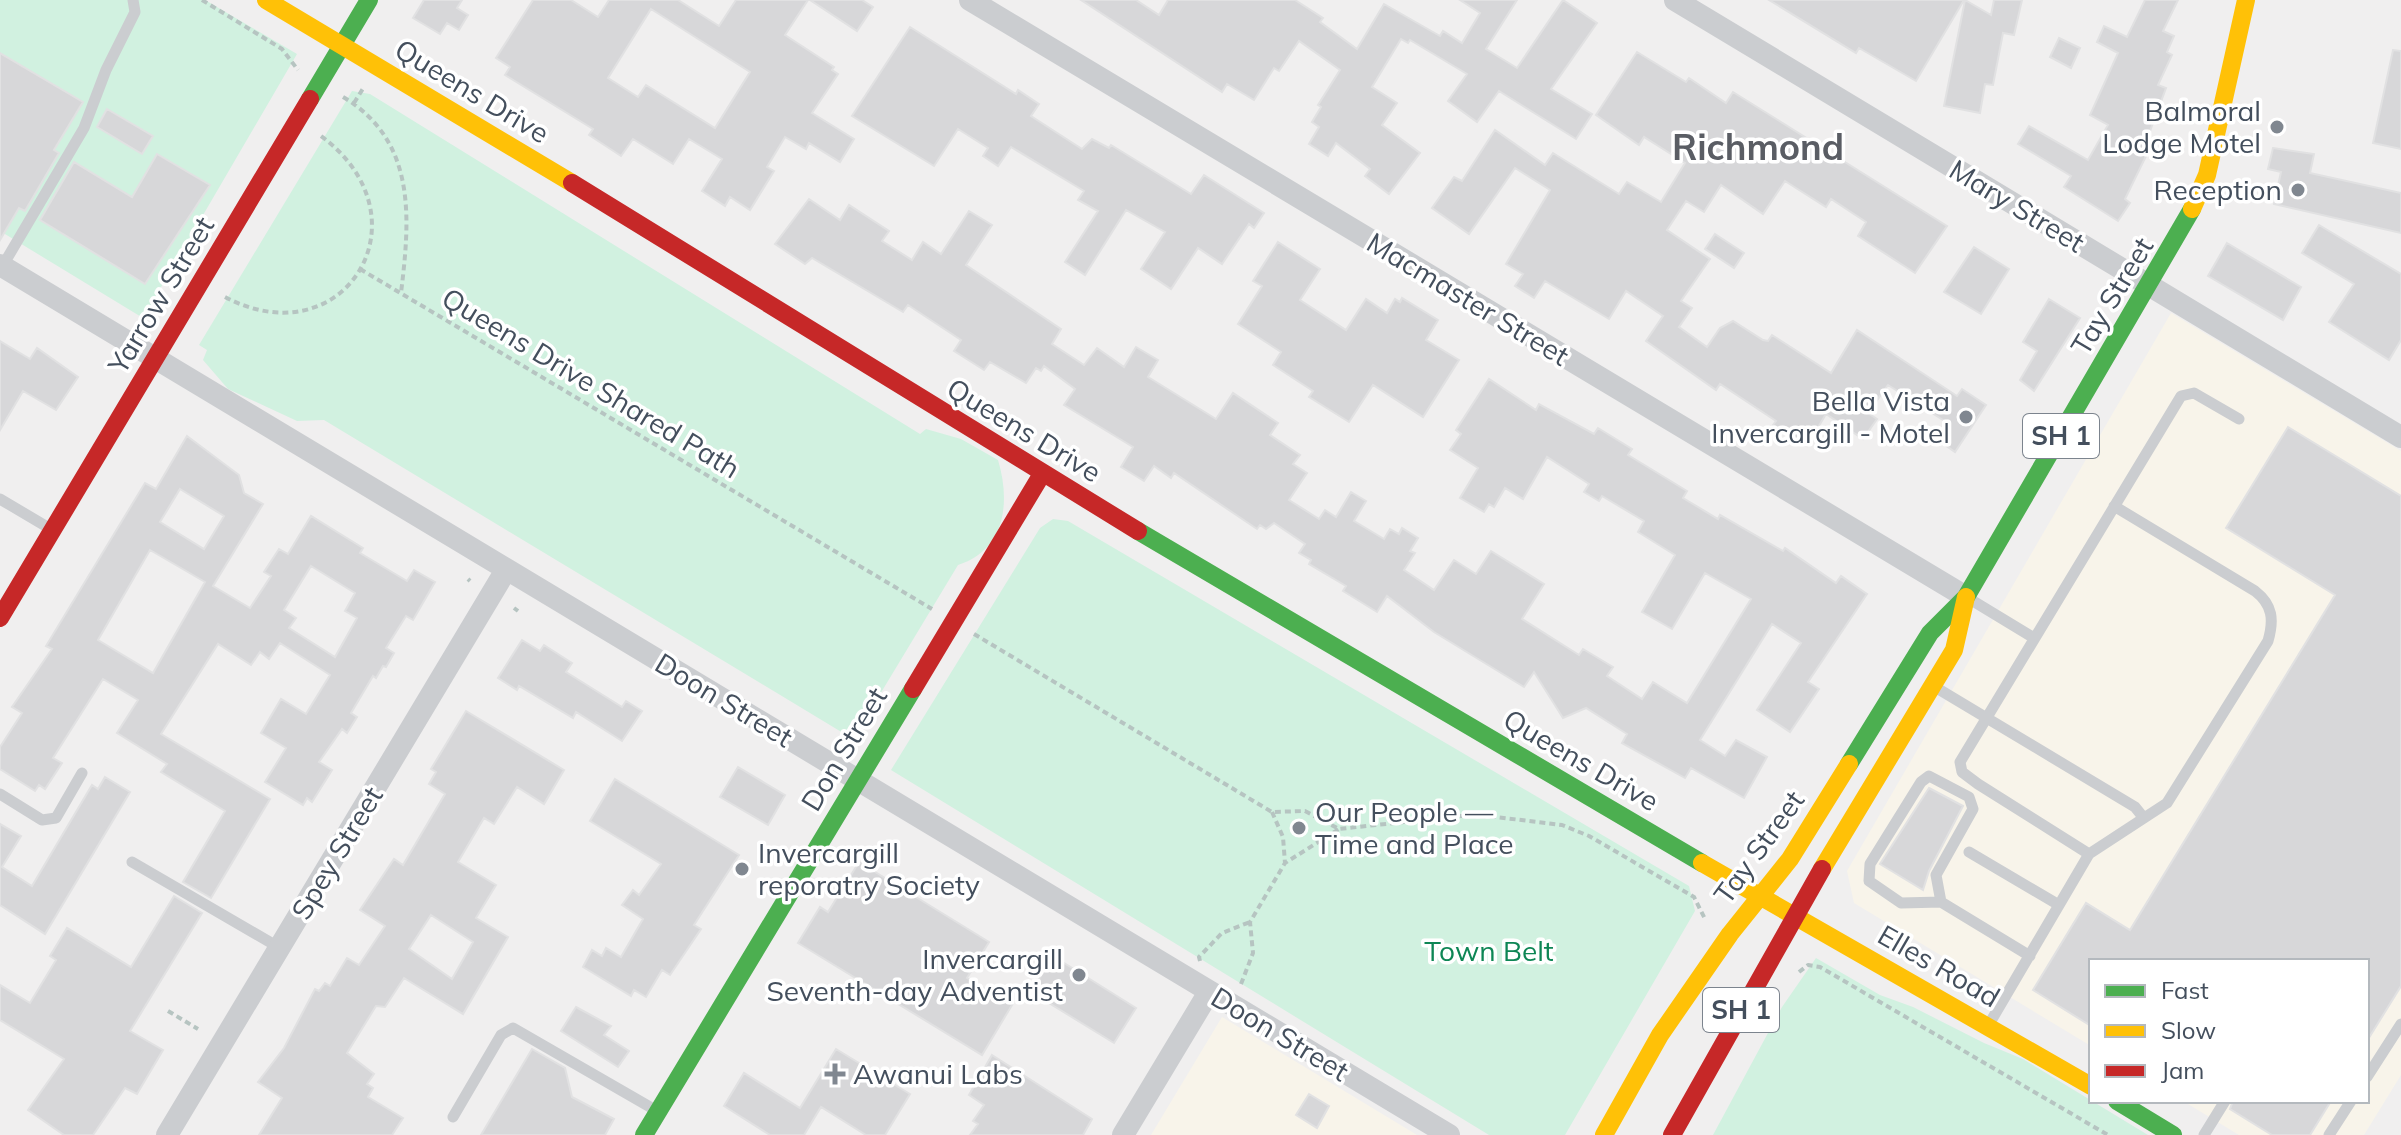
<svg xmlns="http://www.w3.org/2000/svg" width="2401" height="1135" viewBox="0 0 2401 1135" font-family="Mulish,sans-serif">
	<style>
		.commercial { fill: #f8f4ea }
		.green { fill: #d1f1e0 }
		.building { fill: #d7d7d9; stroke: #e1e1e2; stroke-width: 2; fill-rule: evenodd }
		.lines { fill: none; stroke-linecap: round; stroke-linejoin: round }
		.path { stroke: #b6c4c1; stroke-width: 4; stroke-dasharray: 6 4; stroke-linecap: butt }
		.lane { stroke: #cbcdd0; stroke-width: 11 }
		.street { stroke: #cbcdd0; stroke-width: 22 }
		.fast { stroke: #4caf50; stroke-width: 18 }
		.slow { stroke: #ffc107; stroke-width: 18 }
		.jam { stroke: #c62828; stroke-width: 18 }
		.poi-dot { fill: #808790; stroke: #fff; stroke-width: 3 }
		.labels { text-anchor: middle; stroke-width: 7; stroke-linejoin: round; paint-order: stroke }
		.shield { fill: #fff; stroke: #7c848e; stroke-width: 2 }
		.shield-label { font-size: 26px; font-weight: bold; fill: #444f5d }
		.street-label { font-size: 28px; fill: #444f5d; stroke: #fff }
		.poi-label { font-size: 28px; fill: #444f5d; stroke: #fff; text-anchor: end }
		.park-label { font-size: 28px; fill: #0e8655; stroke: #fff }
		.district-label { font-size: 36px; font-weight: bold; fill: #5a5d64; stroke: #fff }
	</style>
	<rect width="100%" height="100%" fill="#f0efef"/>
	<path class="commercial" d="M2171 313 2401 451V1075L2364 1135H2239L2183 1101H2367V961H2091V1046L1854 903 1847 871Z
		M1222 1017 1417 1135H1151Z"/>
	<path class="green" d="M0 0H205L297 54 143 318 0 231Z
		M352 91 370 94 920 434 926 429 961 439 998 460C1011 503 1005 550 958 565L853 739 324 420 297 421 228 389 203 360 207 350 199 345Z
		M1053 519 1068 521 1689 886 1695 911 1565 1135H1489L891 770 1040 528Z
		M1816 958 1880 995 1913 1007 1984 1043 2023 1059 2148 1135H1713L1782 1007Z"/>
	<path class="building" d="M424 0H462L457 8 468 15 459 30 447 23 440 34 413 18Z
		M533 0H571L598 17 609 0H678L719 26 736 0H808L785 35 834 67 832 70 838 74 812 113 854 139 840 162 809 143 806 149 785 137 767 167 774 171 750 210 730 197 725 206 702 191 722 159 689 139 673 164 633 139 621 156 589 135 593 129 505 75 510 67 496 58ZM651 9 750 72 715 128 646 85 638 97 608 78Z
		M810 0H862L873 7 857 31Z
		M1081 0H1136L1159 15 1168 0H1295L1323 18 1320 22 1357 49 1384 4 1440 36 1443 31 1462 43 1480 13 1460 0H1517L1486 49 1517 68 1563 0 1597 23 1551 89 1592 114 1576 139 1499 91 1477 122 1448 101 1467 74 1410 40 1408 43 1401 39 1372 87 1397 103 1382 125 1420 153 1389 194 1365 176 1370 169 1336 143 1328 156 1309 144 1319 127 1312 122 1321 107 1318 105 1340 70 1299 41 1279 71 1274 68 1254 100 1227 84 1222 92Z
		M1769 0H1964L1916 81 1859 48 1856 53Z
		M1965 0 1991 15 1994 0H2022L2014 35 2003 33 1993 85 1985 84 1980 113 1944 106Z
		M2145 0H2178L2163 31 2174 36 2167 52 2172 55 2158 85 2166 88 2143 150 2148 152 2125 199 2130 203 2118 221 2064 187 2071 176 2018 144 2029 126 2088 160 2108 125 2090 115 2118 53 2097 42 2104 26 2127 37Z
		M910 27 1016 94 1018 90 1039 104 1031 116 1082 149 1092 139 1109 148 1111 145 1191 194 1204 175 1264 213 1254 228 1249 224 1222 264 1198 248 1171 289 1141 269 1165 232 1126 210 1085 275 1065 262 1098 211 1078 200 1084 191 1011 147 998 166 983 156 988 148 958 129 934 166 852 116Z
		M2059 38 2080 48 2071 68 2050 57Z
		M2393 50 2401 51V149L2373 143Z
		M1637 52 1686 82 1689 78 1726 103 1733 92 1947 226 1915 273 1858 236 1866 222 1831 199 1826 207 1785 181 1763 214 1721 185 1704 212 1686 201 1667 230 1710 259 1681 301 1692 308 1679 327 1707 347 1720 328 1733 321 1763 340 1768 341 1772 335 1831 373 1857 330 1957 396 1962 389 1986 405 1955 452 1935 438 1946 422 1888 385 1868 413 1877 419 1863 439 1826 414 1807 446 1773 425 1776 421 1720 384 1716 390 1646 341 1663 316 1626 291 1609 319 1545 281 1534 298 1515 286 1523 274 1506 264 1550 190 1515 168 1469 234 1432 208 1454 177 1462 181 1495 130 1545 165 1553 153 1619 194 1627 182 1661 202 1685 163 1644 137 1639 145 1596 115Z
		M0 53 83 102 54 150 59 153 25 211 19 208 0 240Z
		M107 109 153 136 142 154 97 127Z
		M2273 148 2314 154 2310 173 2401 193V233L2274 204 2281 172 2268 169Z
		M157 154 210 185 145 284 40 220 74 162 132 197Z
		M809 199 840 220 849 205 889 231 882 241 912 260 923 242 941 254 969 211 992 225 966 265 1061 329 1052 344 1084 365 1097 348 1124 367 1136 347 1158 360 1148 377 1216 419 1233 393 1278 423 1270 435 1300 455 1293 464 1307 473 1289 500 1319 519 1325 510 1336 517 1351 492 1366 501 1354 521 1384 539 1390 529 1399 534 1402 528 1418 538 1410 551 1415 553 1404 570 1434 590 1454 560 1476 574 1491 551 1544 584 1522 619 1579 655 1583 649 1613 667 1607 676 1642 699 1653 682 1687 703 1751 599 1705 573 1672 629 1642 612 1675 555 1638 532 1644 521 1602 496 1599 501 1584 492 1589 484 1547 457 1523 499 1505 488 1494 507 1489 504 1484 512 1460 498 1478 468 1450 450 1461 434 1456 430 1489 379 1536 410 1539 404 1594 434 1598 428 1632 449 1628 455 1687 491 1683 498 1718 519 1720 515 1783 551 1785 548 1836 583 1841 576 1867 594 1808 682 1819 689 1790 732 1757 710 1801 643 1772 624 1700 740 1725 756 1736 740 1767 757 1744 798 1691 768 1685 778 1622 743 1627 734 1586 708 1563 718 1534 672 1524 687 1434 632 1387 596 1377 612 1343 591 1346 586 1309 564 1311 560 1299 553 1305 544 1274 523 1266 529 1260 525 1257 529 1174 473 1171 478 1154 466 1144 481 1121 467 1133 447 1064 405 1075 389 1044 366 1041 371 1036 368 1026 383 990 362 984 370 954 351 961 340 908 305 903 312 812 258 805 264 775 244Z
		M2319 225 2401 274V340L2389 360 2329 322 2354 284 2302 253Z
		M1715 234 1744 253 1734 268 1705 249Z
		M1278 242 1320 269 1300 300 1346 330 1366 299 1387 313 1395 299 1400 302 1402 298 1438 320 1426 340 1459 360 1423 417 1373 385 1349 422 1309 397 1313 391 1273 365 1281 352 1238 324 1262 286 1253 281Z
		M2227 243 2301 287 2283 320 2208 276Z
		M1974 247 2009 269 1981 314 1944 292Z
		M2049 299 2080 318 2034 391 2020 380 2037 351 2023 342Z
		M0 341 30 359 37 348 78 377 56 410 23 391 0 430Z
		M2288 427 2401 496V986L2367 1041V961H2091V1026L2033 990 2086 903 2130 930 2335 595 2226 528Z
		M187 436 239 475 244 493 263 504 213 586 250 608 271 576 264 572 279 549 288 554 311 516 363 548 360 553 407 581 414 570 435 582 413 620 406 616 386 648 394 653 386 667 383 666 376 678 373 676 351 713 357 717 347 733 342 729 319 762 332 770 312 802 307 798 303 805 265 782 286 748 261 733 281 699 306 714 330 675 280 643 269 659 260 652 251 665 218 644 161 734 270 799 211 898 183 882 225 811 161 772 167 764 117 733 138 700 103 679 53 758 62 763 45 789 39 785 35 791 0 769V747L22 713 12 707 52 649 46 646 145 483 156 489ZM180 489 224 516 204 549 160 522ZM150 550 205 582 153 673 98 640ZM311 566 355 593 345 611 357 618 335 657 289 628 296 618 284 610Z
		M522 640 540 651 544 645 572 663 566 672 622 707 626 701 642 711 622 741 576 712 573 718 519 686 517 690 498 678Z
		M466 711 564 770 544 804 517 787 494 824 484 818 458 862 496 885 476 918 508 937 463 1014 404 978 385 1007 376 1006 347 1053 374 1074 367 1084 373 1088 368 1097 403 1118 392 1135H259L282 1098 258 1082 284 1048 315 989 319 991 325 983 330 986 347 958 359 965 385 926 360 910 394 859 403 865 445 794 429 784 436 772 431 769ZM431 915 473 942 452 979 409 949Z
		M738 767 785 795 768 825 720 797Z
		M105 777 130 792 45 934 0 905V824L21 836 2 867 32 886 92 785 98 789Z
		M615 779 739 855 694 925 701 929 670 975 662 970 646 997 634 990 631 996 583 967 592 950 602 956 606 948 621 957 643 919 622 905 633 890 639 895 661 864 590 821Z
		M1929 788 1963 806 1929 871 1923 890 1880 864Z
		M859 862 989 942 967 978 1012 1005 982 1055 798 943 820 907 828 912Z
		M174 896 202 913 130 1031 163 1050 137 1094 125 1088 93 1135H64L28 1110 64 1059 0 1020V985L30 1003 56 960 50 956 67 928 131 967Z
		M1053 956 1136 1008 1114 1043 1031 992Z
		M576 1007 611 1026 604 1035 629 1051 618 1067 561 1031Z
		M532 1049 565 1068 572 1097 614 1119 605 1135H481Z
		M836 1049 910 1094 885 1135H866L821 1107 804 1135H770L724 1106 744 1073 800 1108Z
		M992 1055 1092 1119 1083 1135H970L978 1124 973 1121 984 1105 969 1095Z
		M1309 1094 1329 1106 1317 1128 1296 1115Z
		M2233 1101H2331L2310 1135H2272L2230 1109Z"/>
	<g class="lines">
		<path class="path" d="M202 0 282 49 298 70
			M343 97C417 141 410 219 401 293
			M354 103 364 87
			M360 269 932 609
			M225 297C344 360 432 218 321 136
			M468 579 470 581
			M514 608 518 611
			M974 634 1272 812 1305 811 1339 829 1459 816 1496 817 1562 825 1589 836 1694 897 1705 919
			M1272 812 1283 837 1285 863
			M1200 961 1199 957 1222 933 1250 922
			M1799 972 1808 965 1820 967 2108 1135
			M1241 984 1253 953 1250 922 1285 863 1339 829
			M168 1011 198 1029"/>
		<path class="lane" d="M2 267 84 128 106 70 135 12 133 0
			M0 499 49 528
			M1973 601 2034 638
			M1940 690 2135 807 2143 817
			M0 794 42 820 56 818 82 773
			M1969 852 2059 905
			M2089 854 1978 784 1962 772 1960 762 2181 396 2194 393 2239 419
			M132 862 280 948
			M1941 902 1936 875 1973 809 1969 797 1929 776 1921 782 1870 864 1869 881 1901 903 1941 902 2030 956
			M1988 1026 2089 854 2167 803 2268 641C2274 620 2273 605 2255 591L2114 506
			M2367 1077 2401 1024
			M453 1117 501 1035 513 1028 657 1111
			M2204 1135 2225 1101
			M2329 1135 2351 1101"/>
		<path class="street" d="M970 0 1966 597
			M1675 0 2401 437
			M0 265 1449 1135
			M167 1135 506 570
			M1123 1135 1209 992"/>
		<path class="fast" d="M310 99 369 0
			M1138 531 1702 863
			M1849 764 1930 633 1966 597 2192 209
			M2117 1101 2173 1135
			M644 1135 913 689"/>
		<path class="slow" d="M266 0 572 183
			M2192 209 2207 175 2246 0
			M1702 863 2091 1086
			M1822 869 1954 650 1966 597
			M1604 1135 1660 1035 1730 934 1790 859 1849 764"/>
		<path class="jam" d="M572 183 1138 531
			M0 618 310 99
			M913 689 1042 474
			M1672 1135 1822 869"/>
	</g>
	<g class="poi-dot">
		<circle cx="2277" cy="127" r="8"/>
		<circle cx="2298" cy="190" r="8"/>
		<circle cx="1966" cy="417" r="8"/>
		<circle cx="1299" cy="828" r="8"/>
		<circle cx="742" cy="869" r="8"/>
		<circle cx="1079" cy="975" r="8"/>
		<path d="M831 1062h8v8h8v8h-8v8h-8v-8h-8v-8h8z"/>
	</g>
	<g class="labels">
		<g class="shield">
			<rect x="2023" y="414" width="76" height="44" rx="6"/>
			<rect x="1703" y="988" width="76" height="44" rx="6"/>
		</g>
		<g class="shield-label">
			<text x="2061" y="445">SH 1</text>
			<text x="1741" y="1019">SH 1</text>
		</g>
		<g class="street-label">
			<text transform="translate(472 91) rotate(31)" y="10">Queens Drive</text>
			<text transform="translate(2017 206) rotate(31)" y="10">Mary Street</text>
			<text transform="translate(161 295) rotate(-59)" y="10">Yarrow Street</text>
			<text transform="translate(2112 296) rotate(-59)" y="10">Tay Street</text>
			<text transform="translate(1468 299) rotate(31)" y="10">Macmaster Street</text>
			<text transform="translate(591 383) rotate(31)" y="10">Queens Drive Shared Path</text>
			<text transform="translate(1024 430) rotate(31)" y="10">Queens Drive</text>
			<text transform="translate(724 700) rotate(31)" y="10">Doon Street</text>
			<text transform="translate(844 749) rotate(-59)" y="10">Don Street</text>
			<text transform="translate(1581 760) rotate(30)" y="10">Queens Drive</text>
			<text transform="translate(1759 847) rotate(-54)" y="10">Tay Street</text>
			<text transform="translate(337 853) rotate(-59)" y="10">Spey Street</text>
			<text transform="translate(1939 966) rotate(30)" y="10">Elles Road</text>
			<text transform="translate(1280 1034) rotate(31)" y="10">Doon Street</text>
		</g>
		<g class="poi-label">
			<text x="2261" y="121">Balmoral<tspan x="2261" dy="32">Lodge Motel</tspan></text>
			<text x="2282" y="200">Reception</text>
			<text x="1950" y="411">Bella Vista<tspan x="1950" dy="32">Invercargill - Motel</tspan></text>
			<text x="1315" y="822" text-anchor="start">Our People —<tspan x="1315" dy="32">Time and Place</tspan></text>
			<text x="758" y="863" text-anchor="start">Invercargill<tspan x="758" dy="32">reporatry Society</tspan></text>
			<text x="1063" y="969">Invercargill<tspan x="1063" dy="32">Seventh-day Adventist</tspan></text>
			<text x="853" y="1084" text-anchor="start">Awanui Labs</text>
		</g>
		<g class="park-label">
			<text x="1489" y="961">Town Belt</text>
		</g>
		<g class="district-label">
			<text x="1758" y="160">Richmond</text>
		</g>
	</g>
	<rect x="2089" y="959" width="280" height="144" fill="#ffffff" stroke="#b4b9be" stroke-width="2"/>
	<rect x="2105" y="985" width="40" height="12" fill="#4caf50" stroke="#b4b9be" stroke-width="2"/>
	<text x="2161" y="999" font-size="24" fill="#444f5d">Fast</text>
	<rect x="2105" y="1025" width="40" height="12" fill="#ffc107" stroke="#b4b9be" stroke-width="2"/>
	<text x="2161" y="1039" font-size="24" fill="#444f5d">Slow</text>
	<rect x="2105" y="1065" width="40" height="12" fill="#c62828" stroke="#b4b9be" stroke-width="2"/>
	<text x="2161" y="1079" font-size="24" fill="#444f5d">Jam</text>
</svg>
